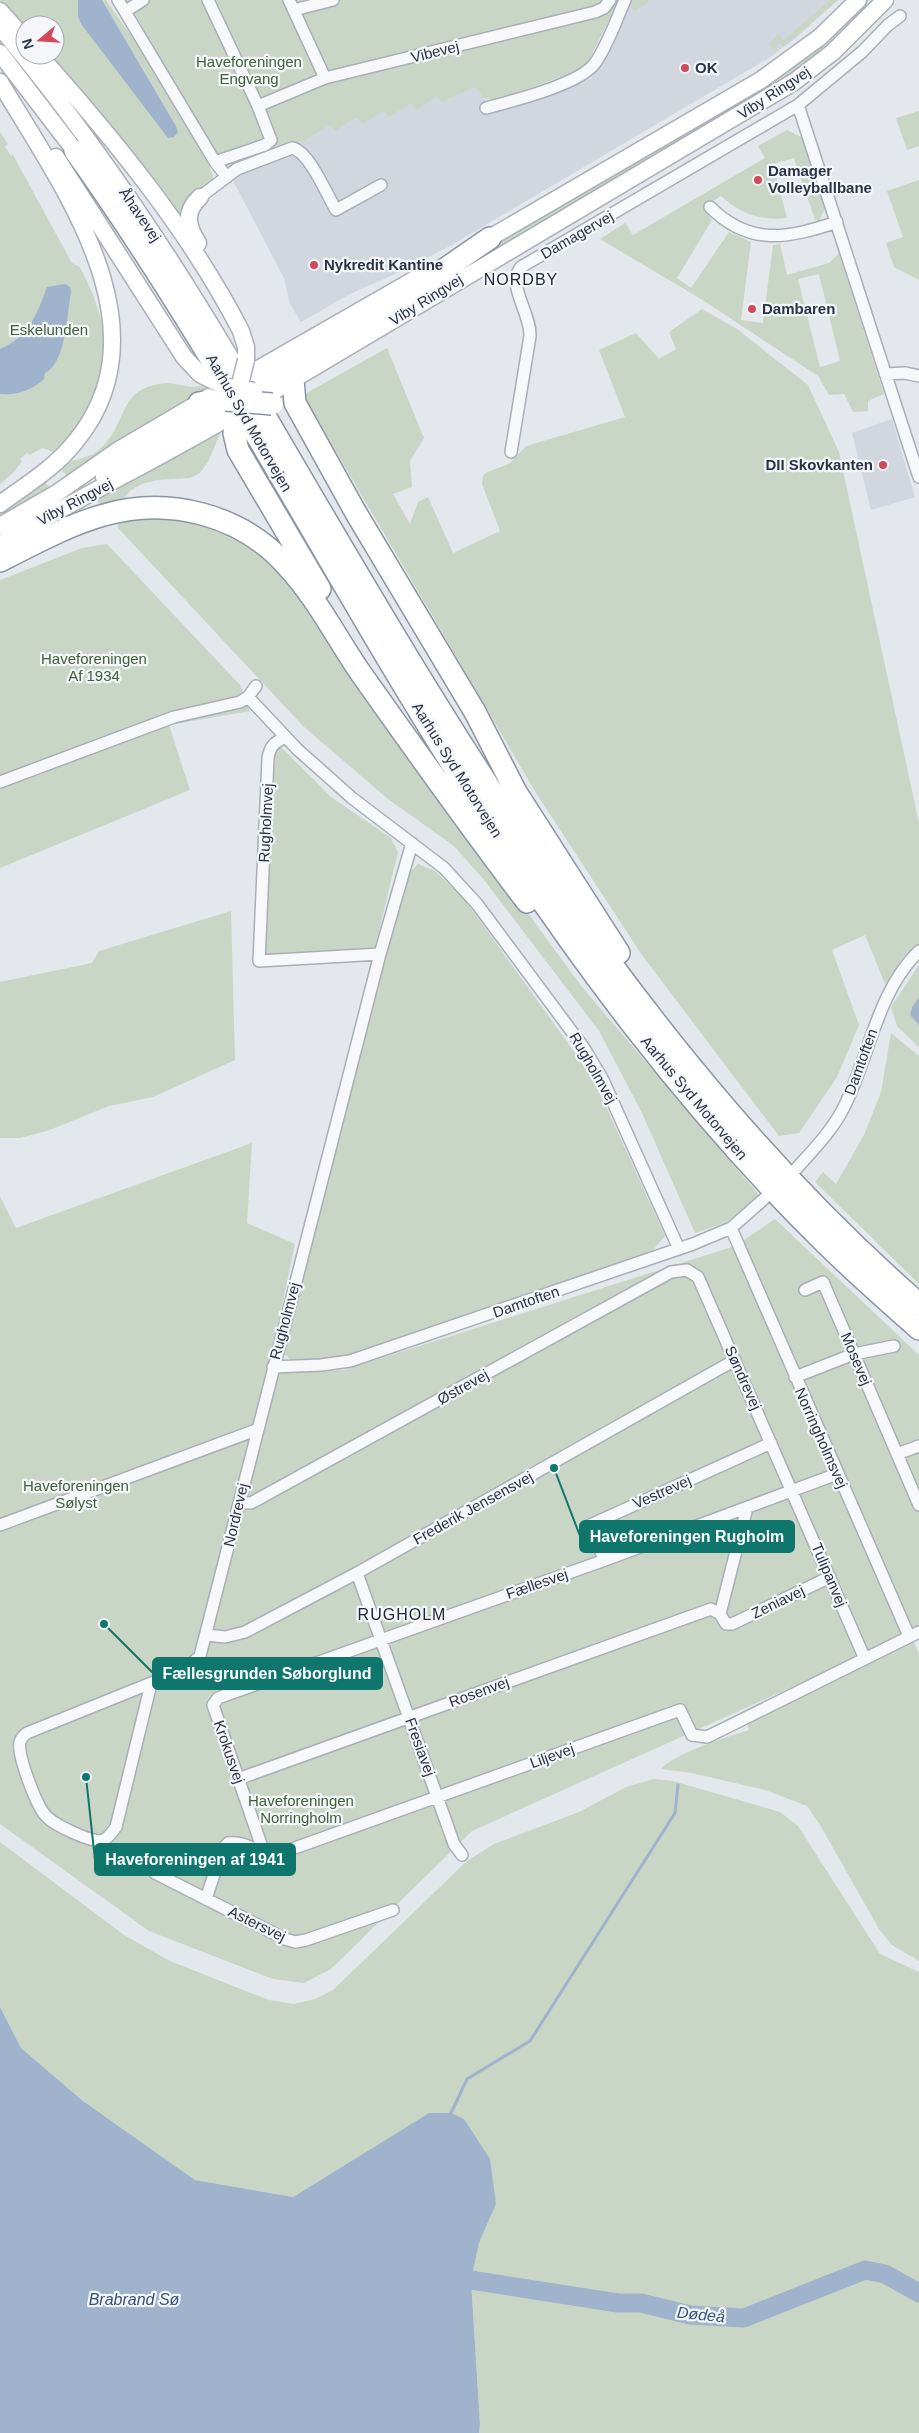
<svg xmlns="http://www.w3.org/2000/svg" width="919" height="2433" viewBox="0 0 919 2433" font-family="Arial,sans-serif">
	<style>
		.built { fill: #d2d6de }
		.green { fill: #c9d6c5; fill-rule: evenodd }
		.water { fill: #9fb4cc }
		.lines { fill: none; stroke-linecap: round; stroke-linejoin: round }
		.stream { stroke: #9fb4cc; stroke-width: 3 }
		.river { stroke: #9fb4cc; stroke-width: 19 }
		.street-casing { stroke: #a9aeb7; stroke-width: 14 }
		.secondary-casing { stroke: #a9aeb7; stroke-width: 19 }
		.highway-casing { stroke: #8b94a3; stroke-width: 24 }
		.street { stroke: #f7f8fa; stroke-width: 11 }
		.secondary { stroke: #fff; stroke-width: 16 }
		.highway { stroke: #fff; stroke-width: 21 }
		.secondary-bridge-casing { stroke: #a9aeb7; stroke-width: 19; stroke-linecap: butt }
		.highway-bridge-casing { stroke: #8b94a3; stroke-width: 24; stroke-linecap: butt }
		.secondary-bridge { stroke: #fff; stroke-width: 16 }
		.highway-bridge { stroke: #fff; stroke-width: 21 }
		.poi-dot { fill: #d1495b; stroke: #f4f6f9; stroke-width: 2 }
		.labels { text-anchor: middle; stroke-width: 4.5; stroke-linejoin: round; paint-order: stroke }
		.street-label { font-size: 15px; fill: #2b3445; stroke: #f4f6f9 }
		.park-label { font-size: 15px; fill: #3f6138; stroke: #f4f6f9 }
		.poi-label { font-size: 15px; font-weight: bold; fill: #2b3445; stroke: #f4f6f9; text-anchor: start }
		.neighbourhood-label { font-size: 16px; letter-spacing: 1px; fill: #1d2536; stroke: #f4f6f9 }
		.water-label { font-size: 16px; font-style: italic; fill: #34527a; stroke: #f4f6f9 }
		.leader { fill: none; stroke: #0f766e; stroke-width: 2 }
		.callout-dot { fill: #0f766e; stroke: #f4f6f9; stroke-width: 2 }
		.callout { fill: #0f766e; stroke: #0f766e; stroke-width: 2 }
		.callout-label { font-size: 16px; text-anchor: middle; font-weight: bold; fill: #fff }
	</style>
	<rect width="100%" height="100%" fill="#e4e7ec"/>
	<path class="built" d="M632 0H838L797 37 772 56 450 246 397 273 350 294 301 322 290 304 284 278 229 173 280 133 478 83 491 114 561 92 592 78 605 57Z
		M892 419 915 497 871 510 852 433Z"/>
	<path class="green" d="M0 0H78V17L81 24 176 126 102 0H106L129 33 133 32 205 156 213 176 212 182 181 221 43 55H55V25H25V34L0 6Z
		M121 0H619L587 64 580 70 497 100 483 98 479 89 474 87 442 102 437 96 416 110 411 103 389 117 384 111 362 124 357 117 335 131 330 125 302 142 293 144 229 173 220 165 135 14Z
		M632 0H648L647 4 634 11 630 5Z
		M830 0H838L783 47 780 43 776 47 778 51 775 53 769 44 778 34 784 40Z
		M867 0H869L863 9 801 69 346 340 506 237 840 28Z
		M919 111V146L907 150 896 118Z
		M787 130 803 138 825 208 819 221 815 220 794 158 773 164 787 218C760 221 741 214 721 196L702 208 712 220 677 278 691 288 729 232 751 242 741 320 763 323 773 245 780 244 787 275 829 263 839 253 884 394 868 401V411L853 412 844 394 829 395 818 376 701 299 600 239 625 223 633 235 765 158 758 146ZM819 274 840 361 820 367 798 279Z
		M0 132 8 144 5 147 11 156 13 155 72 263 80 267 94 297 102 323 106 348 101 387 71 438 53 452 42 448 30 455 27 453 20 459 22 461 14 472 0 484Z
		M919 180V280L894 267 886 243 903 237 887 191Z
		M702 309 737 329 808 385 839 452 919 823V944L885 984 865 935 832 950 859 1025 837 1077 799 1133 779 1136 642 955 536 793 303 395 387 348 424 438 410 461 412 487 393 494 410 524 418 502 428 497 453 553 500 531 482 484 483 476 487 472 509 464 526 446 625 417 599 350 636 333 659 359 676 349 669 332Z
		M168 383 193 387 208 385 211 390 69 477 59 468C70 458 88 460 100 449 129 424 116 386 168 383Z
		M223 427 208 462 200 473 190 478 157 480 142 484 130 491 119 504 104 508 94 498Z
		M43 481 51 488 0 518V508Z
		M162 517 226 530 283 570 426 774 582 987 759 1195 725 1223 695 1233 642 1113 599 1031 485 881 454 846 388 799 303 726 118 528 117 522Z
		M107 544 241 686 250 711 169 725 190 790 0 868V580L82 548Z
		M281 747 331 797 391 838 398 852 372 960 263 966 272 754Z
		M418 864 435 871 465 900 593 1078 665 1236 647 1257 347 1359 294 1363 282 1352 403 879Z
		M231 911 235 1060 153 1097 109 1106 47 1131 20 1138H0V982L92 963 99 951Z
		M919 965V997L912 1007 910 1015 919 1025V1047L897 1026 891 1007Z
		M891 1033 919 1056V1284L815 1182 823 1172 836 1184 864 1135 881 1092Z
		M252 1143 247 1223 295 1244 268 1372 344 1370 735 1246 775 1219 919 1355V1630L472 1831 331 1969 304 1983 273 1979 149 1931 0 1824V1196L16 1228Z
		M913 1641 919 1653V1961L892 1945 879 1929 820 1825 807 1806 765 1790 692 1773 661 1769C675 1753 729 1736 749 1730L746 1722Z
		M654 1779 673 1781 780 1812 798 1826 880 1954 919 1972V2433H479L480 2424 471 2280 479 2243 496 2204 429 2113 293 2197 195 2180 83 2101 21 2048 0 2007V1842L124 1935 170 1961 269 2000 294 2004 315 1999 333 1990 467 1861 494 1844 579 1812 626 1787Z"/>
	<path class="water" d="M78 0H102L176 126 178 132 174 137 168 138 81 24 78 17Z
		M65 284 70 287 71 292C67 314 66 363 45 373L44 379C33 390 15 396 0 394V349C29 337 37 314 47 287Z
		M919 997V1025L910 1015 912 1007Z
		M0 2007 21 2048 83 2101 195 2180 293 2197 429 2113H451L464 2119 490 2159 496 2204 479 2243 471 2280 480 2424 479 2433H0Z"/>
	<g class="lines">
		<path class="stream" d="M451 2113 467 2079 530 2041 675 1813 678 1785"/>
		<path class="river" d="M471 2280 618 2303H641L690 2315 744 2318 865 2270 885 2274 919 2293"/>
		<defs>
			<path id="street" d="M118 0 215 162 227 177
				M208 0 258 106 271 140 265 145 215 162
				M289 0 325 78
				M294 10 333 0
				M126 11 143 0
				M798 105 919 477
				M258 106 325 78 595 12 604 8 610 0
				M486 108C512 101 581 84 595 63 608 45 616 20 625 0
				M200 197 237 169 292 148C309 151 327 195 336 210L381 185
				M710 207C750 247 789 238 837 222
				M885 374 905 373 919 376
				M511 452 530 336C531 313 506 285 521 267L798 105 862 52 888 25 900 16
				M248 697 297 749 352 798 444 868 477 904 584 1048 603 1080 679 1249
				M285 737C274 743 270 746 268 758L259 961 380 954
				M0 782 174 717 240 702 248 697 256 686
				M796 1169C814 1149 833 1130 845 1105 870 1054 877 992 919 951
				M731 1228 909 1636
				M805 1290 823 1282 919 1505
				M273 1367 321 1365 350 1361 693 1244 731 1228 765 1198
				M795 1377 854 1354 894 1346
				M897 1454 919 1446
				M239 1503H251L671 1272 687 1270 698 1277 865 1659
				M747 1508 720 1614 726 1624H732L830 1577
				M0 1525 256 1430
				M605 1560 588 1526 771 1443
				M357 1573 454 1844 462 1855
				M206 1635 225 1637 245 1632 357 1573 735 1360
				M151 1684 116 1827C112 1832 109 1838 103 1840 93 1844 55 1825 47 1817 37 1808 17 1755 20 1742 21 1738 24 1735 27 1733L186 1669 200 1656 380 954 412 843
				M238 1779 711 1609 720 1614
				M264 1853 213 1705 218 1698 605 1560 837 1474
				M155 1873 285 1939 295 1942 306 1940 393 1910
				M206 1899 222 1850 228 1843C246 1840 260 1856 278 1854L680 1710 692 1735 707 1737 919 1632"/>
			<path id="secondary" d="M0 11 25 39
				M0 27C93 139 174 260 247 386
				M0 53 75 151
				M39 55C114 139 189 230 241 331L246 347V360
				M0 82C60 184 169 327 76 441 56 467 26 485 0 504
				M56 157 184 357 200 374 226 387
				M198 243C187 226 184 212 200 197
				M481 243 761 80 820 37 858 0
				M253 372 424 274
				M267 395 794 82 833 52 885 0
				M104 477 226 400
				M0 526 57 493 117 451 209 397
				M0 544C79 497 162 457 241 410"/>
			<path id="highway" d="M75 151C223 358 337 586 474 799 575 956 688 1108 822 1240 853 1271 886 1300 919 1329
				M293 380 295 403 356 513 475 712 516 792 619 953
				M254 391 272 376 397 302 490 238
				M199 403 226 400
				M241 410 234 433 238 450 320 589
				M264 414C450 733 638 1058 919 1304
				M0 561C34 544 68 525 104 515 169 496 242 515 287 566 316 597 336 637 360 672 415 750 470 827 527 902"/>
		</defs>
		<use href="#street" class="street-casing"/>
		<use href="#secondary" class="secondary-casing"/>
		<use href="#highway" class="highway-casing"/>
		<use href="#street" class="street"/>
		<use href="#secondary" class="secondary"/>
		<use href="#highway" class="highway"/>
		<defs>
			<path id="secondary-bridge" d="M228 387 254 391
				M226 400 240 384 246 360"/>
			<path id="highway-bridge" d="M226 400 272 404"/>
		</defs>
		<use href="#secondary-bridge" class="secondary-bridge-casing"/>
		<use href="#highway-bridge" class="highway-bridge-casing"/>
		<use href="#secondary-bridge" class="secondary-bridge"/>
		<use href="#highway-bridge" class="highway-bridge"/>
	</g>
	<g class="poi-dot">
		<circle cx="685" cy="68" r="5"/>
		<circle cx="758" cy="180" r="5"/>
		<circle cx="314" cy="265" r="5"/>
		<circle cx="752" cy="309" r="5"/>
		<circle cx="883" cy="465" r="5"/>
	</g>
	<g class="labels">
		<g class="street-label">
			<text transform="translate(435 52) rotate(-14)" y="5">Vibevej</text>
			<text transform="translate(774 93) rotate(-33)" y="5">Viby Ringvej</text>
			<text transform="translate(140 215) rotate(56)" y="5">Åhavevej</text>
			<text transform="translate(577 235) rotate(-30)" y="5">Damagervej</text>
			<text transform="translate(426 300) rotate(-32)" y="5">Viby Ringvej</text>
			<text transform="translate(249 423) rotate(60)" y="5">Aarhus Syd Motorvejen</text>
			<text transform="translate(75 502) rotate(-28)" y="5">Viby Ringvej</text>
			<text transform="translate(457 770) rotate(58)" y="5">Aarhus Syd Motorvejen</text>
			<text transform="translate(266 823) rotate(-87)" y="5">Rugholmvej</text>
			<text transform="translate(861 1062) rotate(-70)" y="5">Damtoften</text>
			<text transform="translate(593 1068) rotate(60)" y="5">Rugholmvej</text>
			<text transform="translate(694 1098) rotate(50)" y="5">Aarhus Syd Motorvejen</text>
			<text transform="translate(526 1302) rotate(-19)" y="5">Damtoften</text>
			<text transform="translate(285 1321) rotate(-75)" y="5">Rugholmvej</text>
			<text transform="translate(856 1359) rotate(67)" y="5">Mosevej</text>
			<text transform="translate(743 1378) rotate(66)" y="5">Søndrevej</text>
			<text transform="translate(463 1387) rotate(-29)" y="5">Østrevej</text>
			<text transform="translate(821 1438) rotate(66)" y="5">Norringholmsvej</text>
			<text transform="translate(662 1492) rotate(-24)" y="5">Vestrevej</text>
			<text transform="translate(473 1508) rotate(-29)" y="5">Frederik Jensensvej</text>
			<text transform="translate(236 1515) rotate(-77)" y="5">Nordrevej</text>
			<text transform="translate(829 1575) rotate(67)" y="5">Tulipanvej</text>
			<text transform="translate(537 1584) rotate(-19)" y="5">Fællesvej</text>
			<text transform="translate(778 1602) rotate(-26)" y="5">Zeniavej</text>
			<text transform="translate(479 1692) rotate(-20)" y="5">Rosenvej</text>
			<text transform="translate(420 1747) rotate(70)" y="5">Fresiavej</text>
			<text transform="translate(229 1752) rotate(71)" y="5">Krokusvej</text>
			<text transform="translate(552 1756) rotate(-20)" y="5">Liljevej</text>
			<text transform="translate(257 1924) rotate(26)" y="5">Astersvej</text>
		</g>
		<g class="park-label">
			<text x="249" y="67">Haveforeningen<tspan x="249" dy="17">Engvang</tspan></text>
			<text x="49" y="335">Eskelunden</text>
			<text x="94" y="664">Haveforeningen<tspan x="94" dy="17">Af 1934</tspan></text>
			<text x="76" y="1491">Haveforeningen<tspan x="76" dy="17">Sølyst</tspan></text>
			<text x="301" y="1806">Haveforeningen<tspan x="301" dy="17">Norringholm</tspan></text>
		</g>
		<g class="poi-label">
			<text x="695" y="73">OK</text>
			<text x="768" y="176">Damager<tspan x="768" dy="17">Volleyballbane</tspan></text>
			<text x="324" y="270">Nykredit Kantine</text>
			<text x="762" y="314">Dambaren</text>
			<text x="873" y="470" text-anchor="end">DII Skovkanten</text>
		</g>
		<g class="neighbourhood-label">
			<text x="521" y="285">NORDBY</text>
			<text x="402" y="1620">RUGHOLM</text>
		</g>
		<g class="water-label">
			<text x="134" y="2305">Brabrand Sø</text>
			<text transform="translate(701 2314) rotate(6)" y="6">Dødeå</text>
		</g>
	</g>
	<path class="leader" d="M554 1468L580 1536M104 1624L153 1673M86 1777L95 1860"/>
	<g class="callout-dot">
		<circle cx="554" cy="1468" r="5"/>
		<circle cx="104" cy="1624" r="5"/>
		<circle cx="86" cy="1777" r="5"/>
	</g>
	<g class="callout">
		<rect x="580" y="1521" width="214" height="31" rx="5"/>
		<rect x="153" y="1658" width="229" height="31" rx="5"/>
		<rect x="95" y="1844" width="200" height="31" rx="5"/>
	</g>
	<g class="callout-label">
		<text x="687" y="1542">Haveforeningen Rugholm</text>
		<text x="267" y="1679">Fællesgrunden Søborglund</text>
		<text x="195" y="1865">Haveforeningen af 1941</text>
	</g>
	<g transform="translate(40 40) rotate(252)"><circle r="24" fill="#f4f6f9" stroke="#a4a8b1"/>
	<path d="M0-4L9 19L0 12L-9 19Z" fill="#d1495b"/>
	<text y="-8" font-size="14" font-weight="bold" text-anchor="middle" fill="#2b3445">N</text>
	</g>
</svg>
